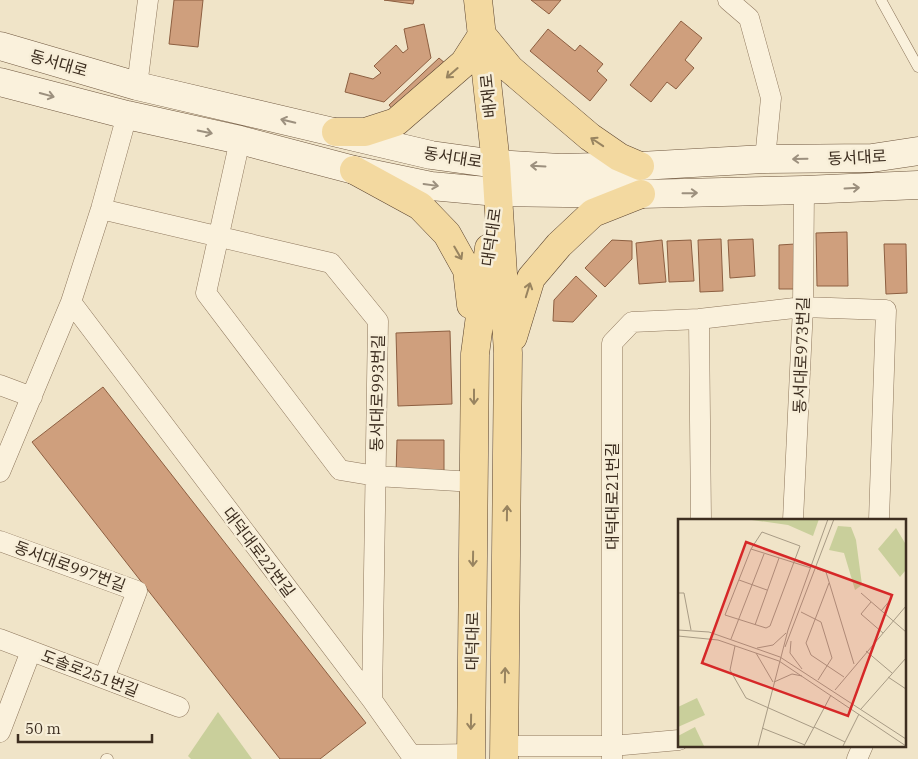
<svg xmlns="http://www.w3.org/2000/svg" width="918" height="759" viewBox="0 0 918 759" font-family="'IBM Plex Serif','Noto Sans KR',serif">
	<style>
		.green { fill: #c9cf9b }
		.building { fill: #cf9f7d; stroke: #8d5f41 }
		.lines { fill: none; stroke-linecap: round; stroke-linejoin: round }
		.lane-casing { stroke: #8d765c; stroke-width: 11 }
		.street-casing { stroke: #8d765c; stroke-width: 21 }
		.secondary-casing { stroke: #6f573f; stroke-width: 29 }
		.primary-casing { stroke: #5b4430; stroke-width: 29 }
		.lane { stroke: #faf1dc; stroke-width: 10 }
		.street { stroke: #faf1dc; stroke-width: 20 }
		.secondary { stroke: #faf1dc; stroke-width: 28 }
		.primary { stroke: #f3d9a0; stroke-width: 28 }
		.oneway { stroke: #988460 }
		.oneway2 { stroke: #9c907e }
		.labels { text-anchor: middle; stroke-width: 5; stroke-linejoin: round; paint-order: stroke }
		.street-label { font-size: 16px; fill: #3d2e20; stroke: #f7eed8 }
		.inset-road { fill: none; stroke: #a89b85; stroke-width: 1 }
		.view { fill: #d62828; fill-opacity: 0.15; stroke: #d62828; stroke-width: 2.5 }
		.inset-edge { fill: none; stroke: #3d2e20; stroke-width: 2.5 }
	</style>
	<rect width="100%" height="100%" fill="#f0e4c8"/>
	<path class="green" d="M218 712 252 759H191L188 756Z"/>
	<path class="building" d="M174 0H203L198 47 169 44Z
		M384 0H414L413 4Z
		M531 0H561L549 14Z
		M681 21 702 38 685 60 694 68 676 89 667 82 651 102 630 85Z
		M424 24 431 58 384 102 345 92 350 73 373 79 381 73 374 66 396 45 403 53 408 49 404 29Z
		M548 29 575 51 580 45 603 64 597 71 607 80 590 101 530 51Z
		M439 58 446 64 395 112 389 105Z
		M847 232 848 286H817L816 233Z
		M721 239 723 291 700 292 698 240Z
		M753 239 755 276 730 278 728 240Z
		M612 240 632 241V259L605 287 585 268Z
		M662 240 666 282 639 284 636 243Z
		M691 240 694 281 669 282 667 241Z
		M795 244 796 289H779V245Z
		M884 244H906L907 293 886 294Z
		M576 276 597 296 573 322 553 321 554 300Z
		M450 331 452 404 398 406 396 333Z
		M103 387 366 723 320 759H280L32 442Z
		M397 440H444V475H396Z"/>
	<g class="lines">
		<defs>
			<path id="lane" d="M881 0 918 67
				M106 759H108"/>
			<path id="street" d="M728 0 749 18 771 98 765 159
				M137 86 148 0
				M240 140 206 293 340 470 376 476 474 482
				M101 209 331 263 378 321 372 700
				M71 302 372 700 411 755 471 754
				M699 319 701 520
				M0 385 32 397
				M0 472 71 302 101 209 127 115
				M793 520 803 307 804 190
				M0 541 137 591 104 678
				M0 639 179 707
				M0 732 31 651
				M504 746H612L679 740
				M612 759V343L632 322 699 319 803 307 886 310 879 520
				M857 759 863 745"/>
			<path id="secondary" d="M0 46 137 86 431 155 496 164 560 168 640 166 765 159 872 158 918 151
				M0 82 127 115 240 140 354 170 431 186 497 192 641 194 804 190 918 185"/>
			<path id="primary" d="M478 0 496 164 508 353 504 759
				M482 35 510 69 590 137 619 157 640 166
				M336 132H365L396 122 464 63 482 35
				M354 170 420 206 447 234 467 270 471 305
				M513 337 531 278 559 245 593 213 641 194
				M471 759 475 354 489 248"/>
		</defs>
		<use href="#lane" class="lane-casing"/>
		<use href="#street" class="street-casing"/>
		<use href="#secondary" class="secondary-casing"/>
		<use href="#primary" class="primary-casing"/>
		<use href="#lane" class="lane"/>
		<use href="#street" class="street"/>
		<use href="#secondary" class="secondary"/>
		<use href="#primary" class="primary"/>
	</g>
	<defs><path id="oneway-shaft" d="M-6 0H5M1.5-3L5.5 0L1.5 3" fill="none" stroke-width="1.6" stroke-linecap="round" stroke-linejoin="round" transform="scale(1.25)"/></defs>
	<g class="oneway">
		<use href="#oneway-shaft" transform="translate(452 73) rotate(139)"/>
		<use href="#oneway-shaft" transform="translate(597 142) rotate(-146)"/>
		<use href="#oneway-shaft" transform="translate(458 253) rotate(60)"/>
		<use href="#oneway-shaft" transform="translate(528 290) rotate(-73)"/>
		<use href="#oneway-shaft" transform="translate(474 397) rotate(90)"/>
		<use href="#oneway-shaft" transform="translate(507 513) rotate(-89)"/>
		<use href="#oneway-shaft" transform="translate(473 559) rotate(91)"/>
		<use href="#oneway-shaft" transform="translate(505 675) rotate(-89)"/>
		<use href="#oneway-shaft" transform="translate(471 722) rotate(91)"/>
	</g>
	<g class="oneway2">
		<use href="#oneway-shaft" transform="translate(47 95) rotate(15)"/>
		<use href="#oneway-shaft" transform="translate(288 121) rotate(-167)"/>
		<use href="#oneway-shaft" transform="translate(205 132) rotate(12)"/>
		<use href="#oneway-shaft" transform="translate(800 159) rotate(179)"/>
		<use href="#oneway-shaft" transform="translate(538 166) rotate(-177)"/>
		<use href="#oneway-shaft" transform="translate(431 185) rotate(8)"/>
		<use href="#oneway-shaft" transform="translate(852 188) rotate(-3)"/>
		<use href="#oneway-shaft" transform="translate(690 193) rotate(-1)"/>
	</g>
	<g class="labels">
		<g class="street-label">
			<text transform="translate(59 63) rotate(16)" y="6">동서대로</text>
			<text transform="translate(488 96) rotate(-96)" y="6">배재로</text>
			<text transform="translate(453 157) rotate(9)" y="6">동서대로</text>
			<text transform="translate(857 157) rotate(-3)" y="6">동서대로</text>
			<text transform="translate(491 237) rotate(-82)" y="6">대덕대로</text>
			<text transform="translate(801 355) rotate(-88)" y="6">동서대로973번길</text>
			<text transform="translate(377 393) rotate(-89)" y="6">동서대로993번길</text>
			<text transform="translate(612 496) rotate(-90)" y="6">대덕대로21번길</text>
			<text transform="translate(259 552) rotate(53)" y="6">대덕대로22번길</text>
			<text transform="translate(70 566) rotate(20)" y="6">동서대로997번길</text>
			<text transform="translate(472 641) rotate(-89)" y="6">대덕대로</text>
			<text transform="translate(90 673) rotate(21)" y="6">도솔로251번길</text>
		</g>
	</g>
	<g transform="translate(678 519)">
		<rect width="228" height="228" fill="#f0e4c8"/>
		<path d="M67 0H141L135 17 110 6ZM160 7 173 8 178 21 184 66 177 71 166 34 151 31ZM218 9 227 24V52L222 58 200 30ZM19 179 27 196 0 208V188ZM17 208 26 227H1L0 217Z" fill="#c9cf9b"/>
		<path class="inset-road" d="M84 13 122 27 92 107 88 109 47 96 73 30ZM73 30 133 49M139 50 148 53 176 145M61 61 89 71M151 64 128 124 133 136 166 158M0 74H6L13 111M183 74 228 113M193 83 183 95 205 114M203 92 214 79M123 93 143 103 154 139 140 161M77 106 101 39M0 111 31 113 102 138 228 220M0 117 40 121 101 142 228 227M53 120 86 35M113 122 112 134 124 150M57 127 52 151 68 179 136 209M107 128 156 0M79 129 95 126 108 114M188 132 214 154M78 134 95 163M210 158 228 170M96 163 114 155 124 157M157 171 228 87M183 190 228 139M136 208 167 223M84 209 127 226M80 227 110 111 150 0M126 227 153 176M165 227 181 195"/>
		<path class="view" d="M68 23 214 76 170 197 24 144Z"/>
		<rect width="228" height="228" class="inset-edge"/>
	</g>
	<path d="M18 734v8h134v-8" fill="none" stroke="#3d2e20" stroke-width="2.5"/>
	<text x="25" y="734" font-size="15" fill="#3d2e20" stroke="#f7eed8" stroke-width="4" paint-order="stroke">50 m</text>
</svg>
